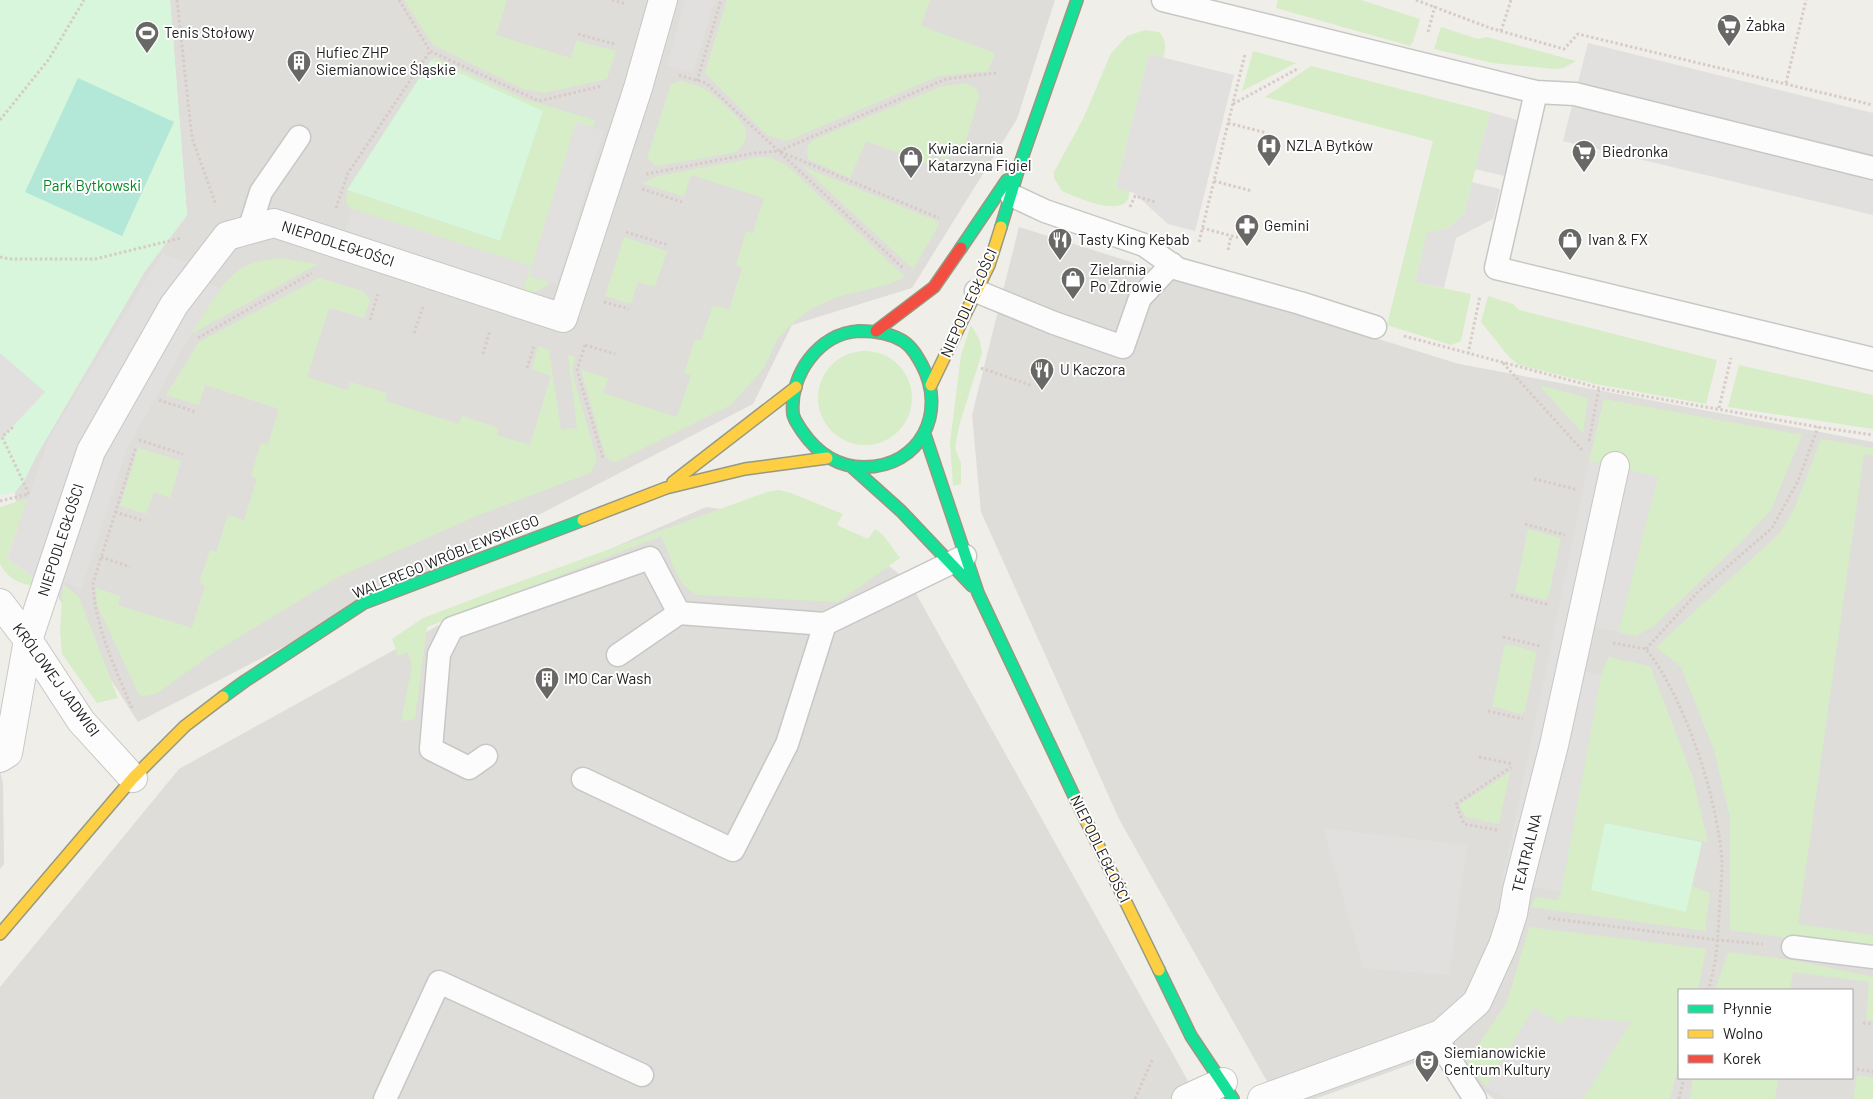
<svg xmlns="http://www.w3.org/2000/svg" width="1873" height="1099" viewBox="0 0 1873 1099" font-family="Barlow,sans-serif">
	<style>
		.residential { fill: #deddda; fill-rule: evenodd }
		.grass { fill: #d7edc7 }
		.park { fill: #d7f6db }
		.pitch { fill: #b3e8d8 }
		.parking { fill: #e1e0de }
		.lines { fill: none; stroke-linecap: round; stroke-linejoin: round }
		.lane-casing { stroke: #c7c7c5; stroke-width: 25 }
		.street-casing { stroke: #c7c7c5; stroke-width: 30 }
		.fast-casing { stroke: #959a80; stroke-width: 14 }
		.slow-casing { stroke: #959a80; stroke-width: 14 }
		.jam-casing { stroke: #959a80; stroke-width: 14 }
		.path { stroke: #d8cbc7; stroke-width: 3; stroke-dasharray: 2.5 2.5; stroke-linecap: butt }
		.lane { stroke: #fdfcfc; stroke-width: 22 }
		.street { stroke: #fdfcfc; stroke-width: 28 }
		.fast { stroke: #16e098; stroke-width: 11 }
		.slow { stroke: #ffcf43; stroke-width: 11 }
		.jam { stroke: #f24e42; stroke-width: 11 }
		.labels { text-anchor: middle; stroke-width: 4; stroke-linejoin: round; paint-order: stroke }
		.poi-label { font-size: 15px; fill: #202020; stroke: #fff; text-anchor: start }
		.park-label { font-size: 15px; fill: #088523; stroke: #fff }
		.street-label { font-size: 15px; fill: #202020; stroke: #fff }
	</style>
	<rect width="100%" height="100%" fill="#efeee9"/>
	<path class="residential" d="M170 0H1055L1017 119 912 288 792 325 753 404 138 722 19 536 15 492 24 481 35 458 145 271 187 215Z
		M1019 227 1459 364 1873 442V1099H1494L1472 1081 1442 1053 1315 1099H1277L1119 819 981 512 972 415ZM1679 990H1852V1078H1679Z
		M706 507 830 523 909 581 1198 1099H0V987L179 769 448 620Z
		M0 769 3 784 4 864 0 869Z"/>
	<path class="grass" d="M404 0H507L496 35 571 58 576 41 616 51 607 79 544 93 523 89 433 45Z
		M727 0H930L921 26 995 53 988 71 939 76 787 141 768 136 705 73Z
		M1278 0H1361L1420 19 1413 42 1410 46 1276 8Z
		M1441 27 1478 39 1487 37 1576 61 1563 68 1555 69 1492 63 1434 49Z
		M1145 30 1159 32C1167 41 1166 47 1163 58L1149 55 1116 188 1129 191C1129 195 1129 199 1126 202 1113 214 1076 197 1062 191L1054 178V172L1084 117 1111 53 1127 36Z
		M1253 51 1296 63 1242 91Z
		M434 57 524 99 595 120 593 127 577 123 529 276 550 282C544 290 532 294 522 293L530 266 352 209 346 203 347 190 500 241 543 111 431 60Z
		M1311 66 1490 112 1464 214 1448 228 1427 234 1415 282 1471 294 1461 341 1451 345 1387 325 1433 141 1265 97Z
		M681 81C691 83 702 87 711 93 719 100 744 121 746 131 748 140 741 147 736 152L657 166 647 159 671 84Z
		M967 83 977 90 979 97 963 150 944 159 932 155 929 164 866 141 850 178 808 159 807 149 811 141 940 87Z
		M759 157C772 156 782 162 792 170L905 277 890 284 837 297 813 308 795 321 777 339 764 368 731 405 616 462 609 460 606 457 581 370 608 378 603 393 677 417 691 375 684 373 695 339 701 341 713 305 729 310 742 268 736 265 746 232 753 233 764 198 691 175 684 197 642 183 659 176Z
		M802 166 939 222 935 232 913 269Z
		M624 237 667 251 655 287 638 282 631 304 605 296Z
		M280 258 318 264 191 334C206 311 225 271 253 263 261 260 271 260 280 258Z
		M319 278 363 291 370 300 364 318 329 308 307 377 348 390 350 382 387 393 385 401 459 424 462 416 498 428 497 435 530 445 551 376 532 369 538 346 549 350 561 430 577 428 568 355 575 357 572 372 597 460 590 473 479 515 338 577 213 653 156 694 145 696 139 695 97 605 96 588 120 596 118 605 192 628 205 586 199 583 210 550 216 552 228 515 244 520 257 479 251 476 261 443 268 444 279 409 205 385 199 405 166 395 199 342Z
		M1488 296 1513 304 1519 310 1717 360 1706 404 1595 384 1519 365 1510 358 1481 322Z
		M971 325 980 341 982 353 959 426 955 448 961 463V484L953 486 950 443 961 355Z
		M818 398a47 47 0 1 1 94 0a47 47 0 1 1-94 0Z
		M1739 365 1873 395V429L1728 407Z
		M1539 385 1588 398 1583 434Z
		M1604 399 1802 435 1771 510 1741 542 1654 626 1636 636 1618 632 1658 477 1589 461Z
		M1821 439 1873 448V455L1864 454 1798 924 1873 935V949L1730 930V817L1714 750 1681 667 1656 647 1780 533 1795 507Z
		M138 448 181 461 170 498 154 492 146 514 120 506Z
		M779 490 791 493 843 514 837 525 868 539 875 529 883 535 900 558 838 602 697 595C672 581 673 559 661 536L427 627 415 719 401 721 412 667 408 652 398 656 392 639 423 618 494 591 767 492Z
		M28 498 7 559 34 578 30 585C19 584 4 575 0 563 0 555 0 518 0 507Z
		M1528 529 1561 538 1548 598 1544 600 1515 592Z
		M63 584 79 597 118 698 97 703 62 654 60 631Z
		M1505 644 1535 651 1536 655 1525 711 1522 714 1492 706Z
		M1608 657 1650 666 1692 775 1708 842 1605 823 1686 912 1692 886 1710 893 1705 931 1530 907 1536 897 1558 900 1561 892 1601 675Z
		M1510 772 1499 824 1466 817 1459 805Z
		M1529 927 1706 949 1698 990H1679V1064L1670 1099H1583L1630 1022 1561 1025 1534 1008 1486 1087 1467 1062 1507 1002Z
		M1728 952 1792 960 1873 977V1020H1866L1869 982 1793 972 1790 990H1715Z
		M1857 1075 1873 1078V1099H1853Z
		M1693 1078H1778L1775 1099H1690Z"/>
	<path class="park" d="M0 0H170L187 215 145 271 35 458 24 481 15 492 0 495Z
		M431 60 543 111 500 241 347 190Z
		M1605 823 1702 842 1686 912 1591 890Z"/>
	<path class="pitch" d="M78 78 174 122 122 236 25 192Z"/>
	<path class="parking" d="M685 0H715L693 73 667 65Z
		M1588 43 1873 113V215L1563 141Z
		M1149 54 1234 75 1195 231 1168 224 1134 193 1116 188Z
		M1490 112 1517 120 1504 176 1475 169Z
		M576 122 604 131 557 284 529 276Z
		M1472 182 1500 189 1493 219 1456 238 1444 288 1415 282 1427 233 1448 228 1464 214Z
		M352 209 530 266 522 293 344 235Z
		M162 254 186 262 81 443 34 578 7 559 49 438Z
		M200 280 221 288 191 334 127 448 81 589 60 580 104 444Z
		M0 353 45 392 0 440Z
		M1589 461 1658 477 1618 632 1580 624 1570 669 1601 675 1561 892 1502 882Z
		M1323 828 1467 845 1449 975 1363 968Z
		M1534 1008 1561 1025 1567 1016 1631 1022 1583 1099H1506L1486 1087Z"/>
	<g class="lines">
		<defs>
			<path id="lane" d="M1163 0 1536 92 1575 94 1873 168
				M1536 92 1496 268 1873 359
				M1011 195 1045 211 1144 245 1178 269 1300 303 1375 327
				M249 230 261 192 299 137
				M976 291 1054 323 1123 347 1140 298 1172 264
				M618 655 679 613 825 624 965 556
				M486 756 469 768 431 749 439 654 452 628 650 558 679 613
				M583 779 733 850 787 744 825 624
				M1793 947 1873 957
				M1435 1036 1475 1099
				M385 1099 439 982 642 1075"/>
			<path id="street" d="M0 603 28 640 81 721 133 778
				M0 758 8 753 28 640 91 451 174 305 227 236 274 223 563 318 638 88 663 0
				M1186 1099 1223 1082
				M1262 1099 1441 1034 1477 1002 1503 945 1513 914 1517 890 1554 745 1615 466"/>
			<path id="fast" d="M1001 227 1021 161 1077 0
				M961 248 1007 180
				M859 331C874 331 890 333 903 341 912 347 917 356 922 365 947 412 921 467 864 467 837 467 817 453 802 431 799 426 794 420 793 414 789 375 819 333 859 331Z
				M925 435 978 593 1076 800
				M852 467 901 511 972 586
				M223 697 245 681 364 603 583 520
				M1159 970 1191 1036 1233 1099"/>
			<path id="slow" d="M931 385 989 265 1001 227
				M673 482 796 387
				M583 520 666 488 745 469 827 458
				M1076 800 1159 970
				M0 934 133 778 185 726 223 697"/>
			<path id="jam" d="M876 331 934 287 961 248"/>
		</defs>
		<use href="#lane" class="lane-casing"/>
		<use href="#street" class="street-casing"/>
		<use href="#fast" class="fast-casing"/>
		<use href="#slow" class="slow-casing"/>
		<use href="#jam" class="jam-casing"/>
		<path class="path" d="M177 0 192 138 216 205
			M399 0 430 51 539 101 602 86
			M612 0 626 4
			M1416 0 1490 28 1564 49 1578 34 1873 105
			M1501 31 1511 0
			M1428 32 1435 6
			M578 34 614 44
			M679 75 706 83 903 268
			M697 81 721 0
			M1786 83 1806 0
			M1233 104 1299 68
			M0 120 49 59 84 0
			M1228 123 1267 133
			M781 152 939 218
			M646 174 755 153 779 151 946 79 996 73
			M1214 181 1252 191
			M642 189 682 202
			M1130 207 1135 196 1155 202
			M336 208 348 173 430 51
			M1202 228 1240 238
			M626 232 668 245
			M1199 242 1245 54
			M1228 250 1231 236
			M0 257 9 259H95L181 238
			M604 302 629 309
			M370 320 378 294
			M414 333 423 307
			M1404 336 1599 388 1818 427 1873 435
			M198 338 312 273
			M585 345 577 370 603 458
			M585 345 615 354
			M483 354 490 330
			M1468 354 1480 296
			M1503 363 1583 451
			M527 368 534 346
			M981 368 1033 386
			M159 400 196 412
			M1719 408 1731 358
			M139 440 183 454
			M1589 441 1599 388
			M1534 479 1575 489
			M0 501 29 494 2 437 13 427
			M115 512 144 521
			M1525 524 1565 535
			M101 557 130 567
			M1511 595 1549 605
			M1503 637 1540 646
			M1613 643 1646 649C1685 698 1718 799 1722 862 1722 874 1721 887 1720 900 1718 931 1718 961 1708 990
			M1646 649 1698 592 1772 528 1798 481 1818 427
			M132 708C116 670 94 625 93 583L136 447
			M1488 711 1523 719
			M1479 757 1513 764
			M1497 830 1464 824 1456 804 1511 767
			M1548 918 1718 940 1763 944
			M1863 1023 1873 1024
			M1857 1069 1873 1072
			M1135 1099 1153 1058
			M1679 1099 1684 1078"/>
		<use href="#lane" class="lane"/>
		<use href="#street" class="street"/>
		<use href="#fast" class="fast"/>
		<use href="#slow" class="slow"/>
		<use href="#jam" class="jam"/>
	</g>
	<defs>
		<symbol id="supermarket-pin" viewBox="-11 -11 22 30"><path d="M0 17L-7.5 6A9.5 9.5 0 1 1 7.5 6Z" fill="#686866" stroke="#fff"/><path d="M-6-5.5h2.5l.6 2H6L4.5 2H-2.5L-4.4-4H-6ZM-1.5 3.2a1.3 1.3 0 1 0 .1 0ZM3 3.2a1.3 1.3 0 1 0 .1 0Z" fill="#fff"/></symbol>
		<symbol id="stadium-pin" viewBox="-11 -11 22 30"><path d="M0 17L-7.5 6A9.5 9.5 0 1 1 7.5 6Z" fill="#686866" stroke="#fff"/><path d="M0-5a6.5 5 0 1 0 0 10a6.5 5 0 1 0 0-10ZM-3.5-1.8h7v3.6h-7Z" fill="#fff"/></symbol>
		<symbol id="building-pin" viewBox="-11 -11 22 30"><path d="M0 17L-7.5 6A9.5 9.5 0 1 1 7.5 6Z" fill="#686866" stroke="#fff"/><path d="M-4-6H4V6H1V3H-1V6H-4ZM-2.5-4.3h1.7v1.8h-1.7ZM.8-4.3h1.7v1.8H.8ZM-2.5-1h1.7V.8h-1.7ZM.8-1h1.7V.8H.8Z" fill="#fff"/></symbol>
		<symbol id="hospital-pin" viewBox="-11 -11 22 30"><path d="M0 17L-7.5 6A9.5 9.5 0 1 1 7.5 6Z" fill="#686866" stroke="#fff"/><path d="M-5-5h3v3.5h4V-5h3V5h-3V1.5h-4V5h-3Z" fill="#fff"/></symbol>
		<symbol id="shop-pin" viewBox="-11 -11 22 30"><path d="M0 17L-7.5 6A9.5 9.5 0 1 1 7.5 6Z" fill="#686866" stroke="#fff"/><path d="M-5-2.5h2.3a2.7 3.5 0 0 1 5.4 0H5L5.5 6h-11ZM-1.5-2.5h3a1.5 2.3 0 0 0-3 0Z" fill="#fff"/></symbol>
		<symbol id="pharmacy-pin" viewBox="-11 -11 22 30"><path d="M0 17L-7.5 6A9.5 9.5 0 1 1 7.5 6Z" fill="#686866" stroke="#fff"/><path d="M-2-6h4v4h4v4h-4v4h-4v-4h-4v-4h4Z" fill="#fff"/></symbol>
		<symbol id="restaurant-pin" viewBox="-11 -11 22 30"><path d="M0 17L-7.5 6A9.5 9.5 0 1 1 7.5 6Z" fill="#686866" stroke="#fff"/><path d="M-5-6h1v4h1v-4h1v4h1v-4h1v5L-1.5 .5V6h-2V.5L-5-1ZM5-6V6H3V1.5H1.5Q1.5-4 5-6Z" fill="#fff"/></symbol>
		<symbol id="theatre-pin" viewBox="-11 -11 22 30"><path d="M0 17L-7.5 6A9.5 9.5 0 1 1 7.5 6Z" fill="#686866" stroke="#fff"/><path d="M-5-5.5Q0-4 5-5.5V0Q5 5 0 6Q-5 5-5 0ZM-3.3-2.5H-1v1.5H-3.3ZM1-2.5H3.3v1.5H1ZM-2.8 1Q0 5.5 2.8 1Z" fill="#fff"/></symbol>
	</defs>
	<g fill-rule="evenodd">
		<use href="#supermarket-pin" x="1715" y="12" width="28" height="38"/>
		<use href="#stadium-pin" x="133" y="19" width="28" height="38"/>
		<use href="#building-pin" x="285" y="48" width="28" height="38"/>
		<use href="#hospital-pin" x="1255" y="132" width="28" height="38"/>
		<use href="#supermarket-pin" x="1570" y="138" width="28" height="38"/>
		<use href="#shop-pin" x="897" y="144" width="28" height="38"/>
		<use href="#pharmacy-pin" x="1233" y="212" width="28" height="38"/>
		<use href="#restaurant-pin" x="1046" y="226" width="28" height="38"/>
		<use href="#shop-pin" x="1556" y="226" width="28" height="38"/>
		<use href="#shop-pin" x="1059" y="265" width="28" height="38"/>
		<use href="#restaurant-pin" x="1028" y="356" width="28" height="38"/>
		<use href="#building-pin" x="533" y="665" width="28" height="38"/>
		<use href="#theatre-pin" x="1413" y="1048" width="28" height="38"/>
	</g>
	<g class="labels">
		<g class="poi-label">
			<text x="1746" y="31">Żabka</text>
			<text x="164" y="38">Tenis Stołowy</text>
			<text x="316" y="58">Hufiec ZHP<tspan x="316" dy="17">Siemianowice Śląskie</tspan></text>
			<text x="1286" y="151">NZLA Bytków</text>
			<text x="928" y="154">Kwiaciarnia<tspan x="928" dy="17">Katarzyna Figiel</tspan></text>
			<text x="1602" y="157">Biedronka</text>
			<text x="1264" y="231">Gemini</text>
			<text x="1078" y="245">Tasty King Kebab</text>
			<text x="1588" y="245">Ivan &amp; FX</text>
			<text x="1090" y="275">Zielarnia<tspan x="1090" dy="17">Po Zdrowie</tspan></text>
			<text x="1060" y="375">U Kaczora</text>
			<text x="564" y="684">IMO Car Wash</text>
			<text x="1444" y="1058">Siemianowickie<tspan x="1444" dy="17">Centrum Kultury</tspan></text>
		</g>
		<g class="park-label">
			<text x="92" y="191">Park Bytkowski</text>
		</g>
		<g class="street-label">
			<text transform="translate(338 244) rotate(18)" y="5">NIEPODLEGŁOŚCI</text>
			<text transform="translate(969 303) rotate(-66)" y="5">NIEPODLEGŁOŚCI</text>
			<text transform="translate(61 540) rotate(-72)" y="5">NIEPODLEGŁOŚCI</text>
			<text transform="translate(446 557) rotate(-22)" y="5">WALEREGO WRÓBLEWSKIEGO</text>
			<text transform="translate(56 680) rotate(54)" y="5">KRÓLOWEJ JADWIGI</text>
			<text transform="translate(1100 849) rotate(64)" y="5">NIEPODLEGŁOŚCI</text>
			<text transform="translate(1527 853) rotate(-76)" y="5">TEATRALNA</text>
		</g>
	</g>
	<rect x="1678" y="989" width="175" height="90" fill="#ffffff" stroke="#a6a6a6"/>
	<rect x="1688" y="1005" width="25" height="8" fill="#16e098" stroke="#a6a6a6"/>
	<text x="1723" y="1014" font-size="15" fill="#202020">Płynnie</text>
	<rect x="1688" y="1030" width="25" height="8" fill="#ffcf43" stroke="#a6a6a6"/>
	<text x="1723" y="1039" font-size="15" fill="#202020">Wolno</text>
	<rect x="1688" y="1055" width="25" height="8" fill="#f24e42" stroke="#a6a6a6"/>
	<text x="1723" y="1064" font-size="15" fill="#202020">Korek</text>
</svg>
